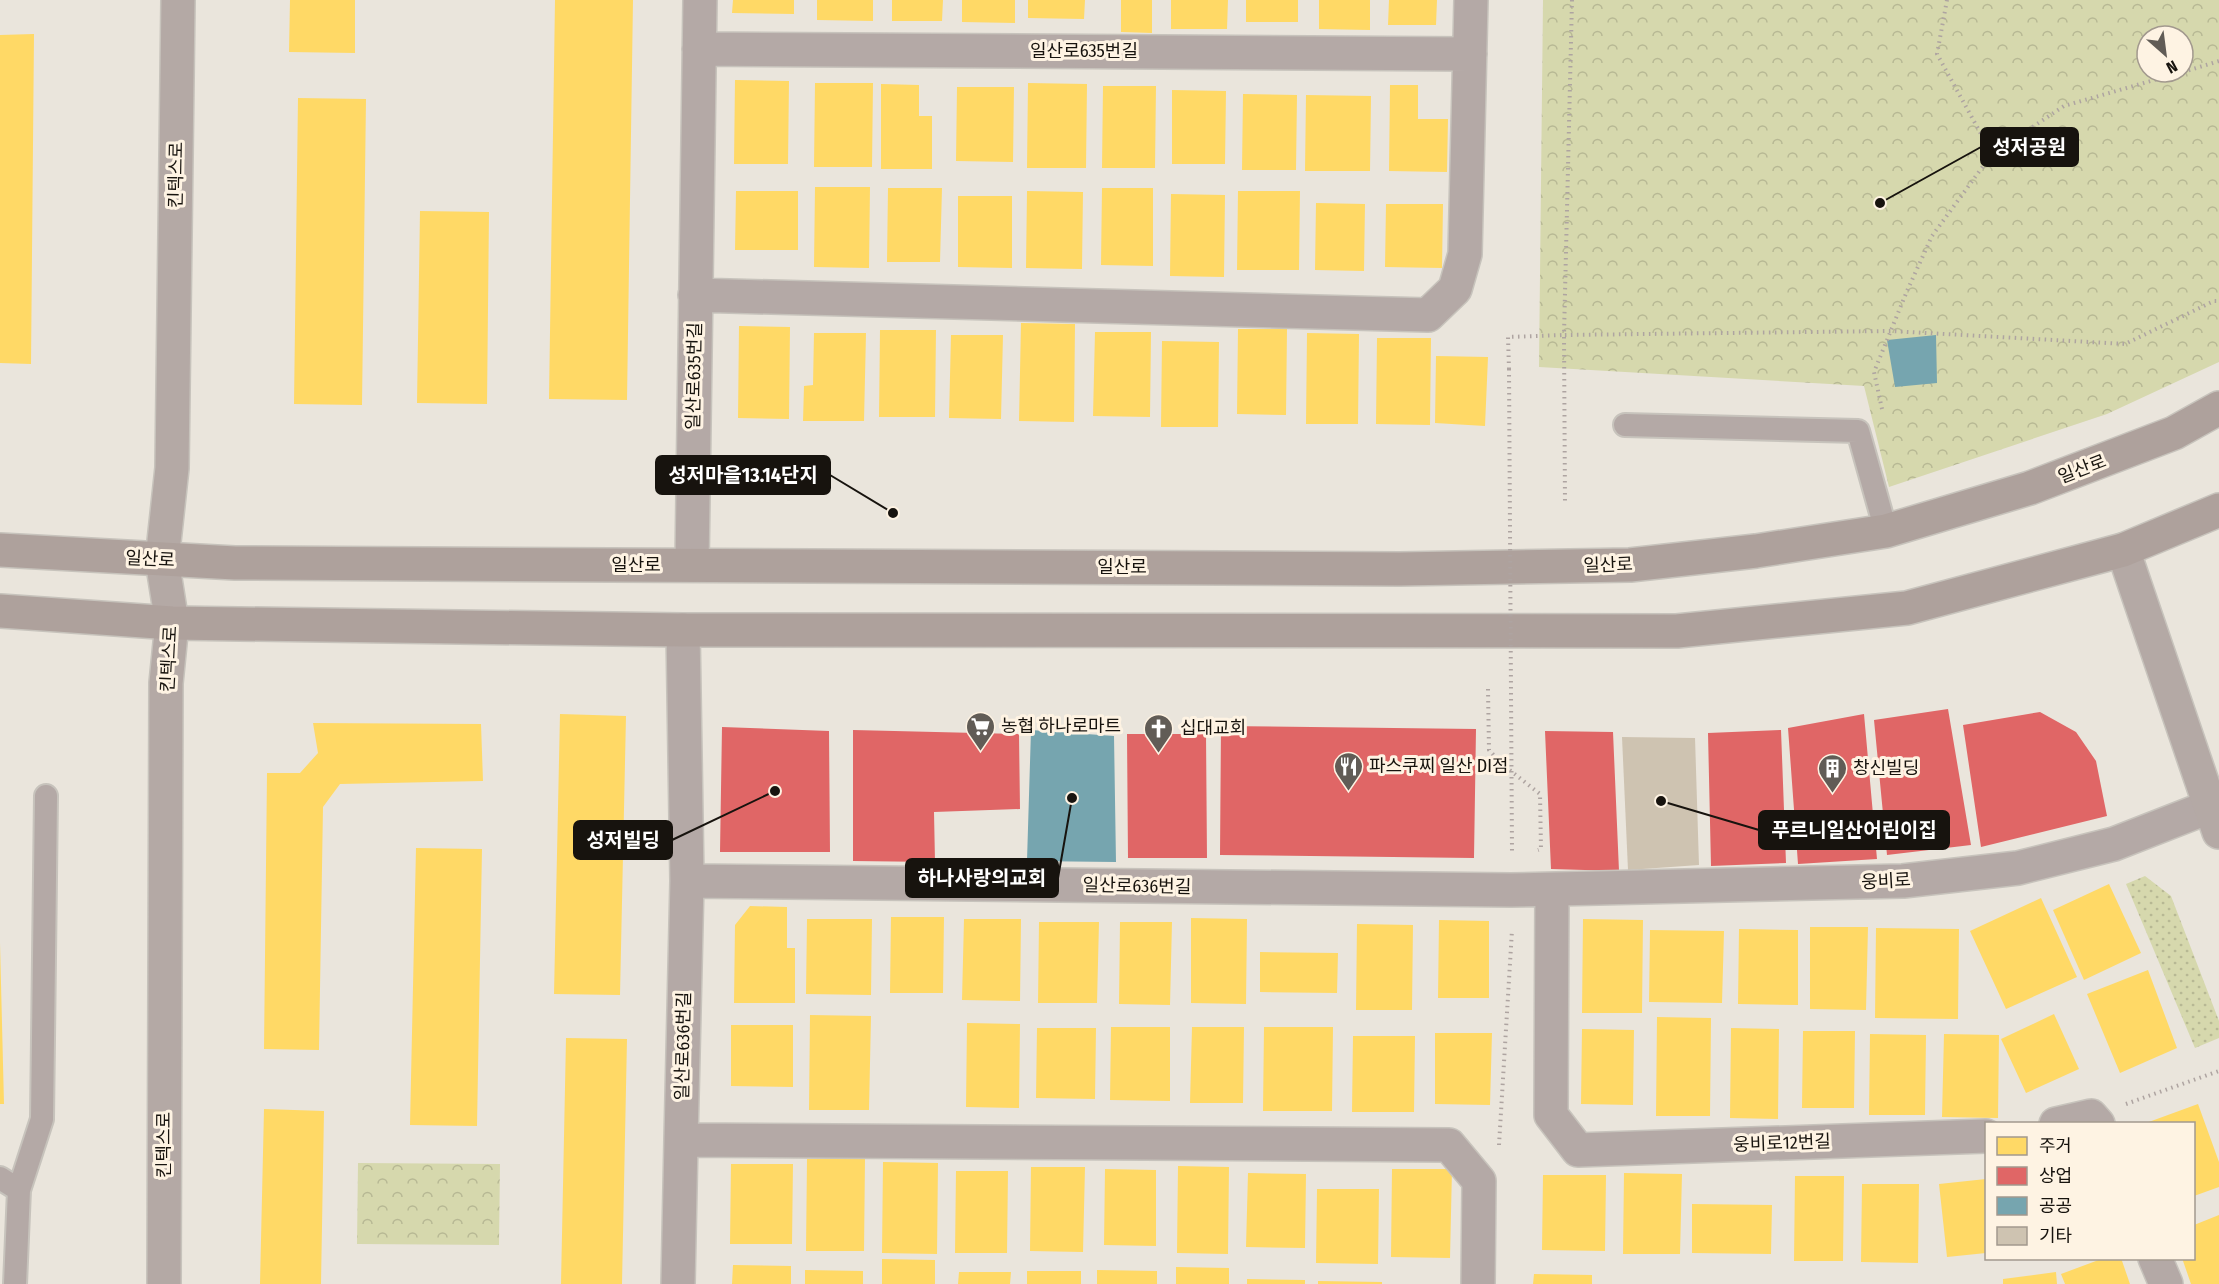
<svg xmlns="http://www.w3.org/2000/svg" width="2219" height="1284" viewBox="0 0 2219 1284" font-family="'Fira Sans Condensed','Noto Sans KR',sans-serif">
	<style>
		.grass { fill: url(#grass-dots) }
		.forest { fill: url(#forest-crowns); fill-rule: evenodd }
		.homes { fill: #ffd966 }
		.shops { fill: #e06666 }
		.public { fill: #76a5af }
		.building { fill: #cec3b1 }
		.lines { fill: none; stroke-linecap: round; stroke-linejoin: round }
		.lane-casing { stroke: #c7c3bc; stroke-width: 26 }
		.street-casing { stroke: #c7c3bc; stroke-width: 36 }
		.secondary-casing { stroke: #c7c3bc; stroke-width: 36 }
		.primary-casing { stroke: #c7c3bc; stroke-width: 36 }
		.path { stroke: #aea4a1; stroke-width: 4; stroke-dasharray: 1.5 4.5; stroke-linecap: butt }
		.lane { stroke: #b4a9a6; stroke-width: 22 }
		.street { stroke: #b4a9a6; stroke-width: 33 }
		.secondary { stroke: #b4a9a5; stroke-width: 33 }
		.primary { stroke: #aea19c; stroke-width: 33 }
		.path-bridge { stroke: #aea4a1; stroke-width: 4; stroke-dasharray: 1.5 4.5; stroke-linecap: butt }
		.labels { text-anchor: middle; stroke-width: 6; stroke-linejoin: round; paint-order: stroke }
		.street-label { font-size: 18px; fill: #17130e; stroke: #fef3e3 }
		.poi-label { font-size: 18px; fill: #17130e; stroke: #fef3e3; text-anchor: start }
		.leader { fill: none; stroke: #17130e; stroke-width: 2 }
		.callout-dot { fill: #17130e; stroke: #fef3e3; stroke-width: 2 }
		.callout { fill: #17130e; stroke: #17130e; stroke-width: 2 }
		.callout-label { font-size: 20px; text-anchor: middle; font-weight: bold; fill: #fff }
	</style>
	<defs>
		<pattern id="grass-dots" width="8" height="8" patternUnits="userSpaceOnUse" patternTransform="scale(1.5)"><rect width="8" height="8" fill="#d6d8ad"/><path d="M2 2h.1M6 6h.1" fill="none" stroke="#b7b894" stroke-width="1.8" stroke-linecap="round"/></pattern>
		<pattern id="forest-crowns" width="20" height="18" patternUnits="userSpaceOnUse" patternTransform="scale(1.5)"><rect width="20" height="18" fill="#d6d8ad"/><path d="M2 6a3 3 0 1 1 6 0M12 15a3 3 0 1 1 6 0" fill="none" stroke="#b7b894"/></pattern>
	</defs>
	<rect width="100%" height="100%" fill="#eae5dc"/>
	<path class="grass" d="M2145 876 2171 896 2219 1021V1038L2195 1048 2126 884Z"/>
	<path class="forest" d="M1543 0H2219V362L2107 414 1889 487 1864 386 1539 367ZM2147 36H2183V72H2147Z
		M358 1163 500 1164 499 1245 357 1244Z"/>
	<path class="homes" d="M290 0H355V53L289 52Z
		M555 0H633L627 400 549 399Z
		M733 0H794V14L732 13Z
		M817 0H873V21L817 20Z
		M892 0H943L942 21H892Z
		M962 0H1015V23L962 22Z
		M1028 0H1085L1084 19 1028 18Z
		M1121 0H1152V33L1121 32Z
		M1171 0H1228L1227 29H1171Z
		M1246 0H1298V22H1246Z
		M1319 0H1370V30L1319 29Z
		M1389 0H1437L1436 25H1388Z
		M34 34 31 364 0 363V35Z
		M735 80 789 81 788 164H734Z
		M815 83H873L872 167H814Z
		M1028 83 1087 84 1086 168H1027Z
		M881 84 919 85V116H932V169H881Z
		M1390 85H1418V119H1448L1447 172 1389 171Z
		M1103 86H1156L1155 168H1102Z
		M957 87H1014L1013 162 956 161Z
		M1172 90 1226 91 1225 164H1172Z
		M1243 94 1297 95 1296 170H1242Z
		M1306 95 1371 96 1370 171H1305Z
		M298 98 366 99 362 405 294 404Z
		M815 187H870L869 268 814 267Z
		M888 188H942L940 262H887Z
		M1102 188H1153V266L1101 265Z
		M736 191H798V250H735Z
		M1027 191 1083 192 1082 269 1026 268Z
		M1238 191H1300L1299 270H1237Z
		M1171 194 1225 195 1224 277 1170 276Z
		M958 196H1012V268L958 267Z
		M1316 203 1365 204 1364 271 1315 270Z
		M1386 204H1443L1442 268 1385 267Z
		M420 211 489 212 487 404 417 403Z
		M1021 323 1075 324 1074 422 1019 421Z
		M739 326 790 327 789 419 738 418Z
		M1238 329H1287L1286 415 1237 414Z
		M880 330H936L935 417H879Z
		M1095 332H1151L1150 417 1093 416Z
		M814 333H866L864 421H803L804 386 813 385Z
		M1307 333 1359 334 1358 424H1306Z
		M951 335H1003L1001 419 949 418Z
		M1377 338H1431L1430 425 1376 424Z
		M1162 341 1219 342 1218 427H1161Z
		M1436 356 1488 357 1485 426 1435 423Z
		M560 714 626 716 620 995 554 994Z
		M313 723 481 724 483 781 340 784 323 807 319 1050 264 1049 267 773H300L318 753Z
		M416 848 482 849 477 1126 410 1125Z
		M2109 884 2141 953 2084 980 2053 910Z
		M2041 898 2077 977 2006 1009 1970 931Z
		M750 906 787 907V948H795V1003H734L735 925Z
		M891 917H944L943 993H890Z
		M1191 918 1247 919 1246 1004 1191 1003Z
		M807 919H872L871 995 806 994Z
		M964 919H1021L1020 1001 962 1000Z
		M1583 919 1643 920 1642 1013H1582Z
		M1439 920 1489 921V998H1438Z
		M1039 922H1099L1097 1003H1038Z
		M1120 922H1172L1170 1005 1119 1004Z
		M1357 924 1413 925 1412 1010H1356Z
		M1810 927H1868L1866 1010 1810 1009Z
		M1876 928 1959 929 1958 1019 1875 1018Z
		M1739 929 1798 930V1005L1738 1004Z
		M1650 930 1724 931 1722 1003 1649 1002Z
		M0 943 4 1104H0Z
		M1260 952 1338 953 1337 993 1260 992Z
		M2148 970 2177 1048 2120 1073 2087 994Z
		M2054 1014 2079 1069 2026 1093 2001 1039Z
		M810 1015 871 1016 869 1110H809Z
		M1657 1017 1711 1018 1710 1116H1656Z
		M967 1023 1020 1024 1019 1108 966 1107Z
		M731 1025H793V1087L731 1086Z
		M1111 1027H1170V1101L1110 1100Z
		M1192 1027H1244L1243 1103H1190Z
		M1264 1027H1333L1332 1111H1263Z
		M1037 1028H1096L1095 1099 1036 1098Z
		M1731 1028 1779 1029 1778 1119 1730 1118Z
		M1582 1029 1634 1030 1633 1105 1581 1104Z
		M1803 1031H1855L1854 1108H1802Z
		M1435 1033H1492L1490 1105 1435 1104Z
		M1870 1034 1926 1035 1925 1115H1869Z
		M1944 1034 1999 1035 1998 1118 1942 1117Z
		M1353 1036H1415L1414 1112H1352Z
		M566 1038 627 1039 622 1284H561Z
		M2198 1104 2219 1162V1187L2194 1196V1124L2146 1123Z
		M264 1109 324 1111 321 1284H260Z
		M807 1159H865L864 1251H806Z
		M883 1162 938 1163 937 1254 882 1253Z
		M731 1164H793L792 1244H730Z
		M1178 1166 1229 1167 1228 1254 1177 1253Z
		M1031 1167H1085L1083 1252 1030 1251Z
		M1105 1169 1156 1170V1246L1104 1245Z
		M1392 1169H1452L1450 1258 1391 1257Z
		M956 1171H1008L1007 1253H955Z
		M1248 1173 1306 1174 1305 1248 1246 1247Z
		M1624 1173 1682 1174 1680 1254H1623Z
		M1543 1175H1606L1605 1251 1542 1250Z
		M1795 1176H1844L1843 1261H1794Z
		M1986 1179V1253L1947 1257 1939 1184Z
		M1862 1184H1919L1918 1263 1861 1262Z
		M1317 1189H1379L1378 1264 1316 1263Z
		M1692 1204 1772 1205 1771 1254 1692 1253Z
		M2219 1215V1284H2191L2182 1258H2194V1225Z
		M2104 1258H2121L2130 1284H2065L2061 1274Z
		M882 1259 935 1260V1284H882Z
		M733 1265 791 1266V1284H732Z
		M1176 1267 1229 1268V1284H1176Z
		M805 1270 863 1271V1284H805Z
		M1097 1270 1157 1271V1284H1097Z
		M1027 1271H1081V1284H1027Z
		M959 1272H1011L1010 1284H958Z
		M2056 1272 2057 1284H2003V1279Z
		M1534 1274 1592 1275V1284H1533Z
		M1247 1279 1305 1280V1284H1247Z
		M1318 1281 1382 1282V1284H1318Z"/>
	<path class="shops" d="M1948 709 1971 845 1887 855 1874 720Z
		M2040 712 2076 732 2096 761 2107 816 1981 847 1963 725Z
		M1864 714 1877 859 1798 864 1788 728Z
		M1221 726 1476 729 1474 858 1220 855Z
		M722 727 829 731 830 852H720Z
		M853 730 1019 734 1020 809 934 812 935 862 853 861Z
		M1781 730 1786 863 1711 866 1708 733Z
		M1545 731 1613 732 1619 871 1551 869Z
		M1127 734H1206L1207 858H1128Z"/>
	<path class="public" d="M1936 335 1937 383 1895 387 1887 340Z
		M1031 730 1114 736 1116 862 1027 861Z"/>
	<path class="building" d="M1622 737 1695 738 1699 865 1628 870Z"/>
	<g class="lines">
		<defs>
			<path id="lane" d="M1625 425 1858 431 1886 531
				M0 1178 19 1190 42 1119 46 796
				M15 1284 19 1190"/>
			<path id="street" d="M699 49 1470 54
				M695 295 1428 315 1455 289 1465 254 1471 0
				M692 565 700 0
				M683 630 687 881
				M1552 890 1551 1115 1578 1150 1986 1136
				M2056 1124 2091 1116 2098 1124
				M681 1140 687 881 1511 890 1903 881 2018 868 2114 844 2219 803
				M2155 1258 2166 1284
				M678 1284 681 1140 1449 1145 1479 1181 1478 1284"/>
			<path id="secondary" d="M2123 550 2219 832
				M164 1284 166 683 172 623 162 560 172 468 178 0"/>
			<path id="primary" d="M0 550 235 563 1400 569 1630 565 1756 551 1886 531 2030 488 2174 433 2219 408
				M0 611 172 623 683 630 1677 631 1907 608 2123 550 2219 510"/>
		</defs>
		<use href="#lane" class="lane-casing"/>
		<use href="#street" class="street-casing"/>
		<use href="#secondary" class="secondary-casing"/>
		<use href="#primary" class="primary-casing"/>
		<path class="path" d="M1572 0 1564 335 1891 331 2125 344 2214 301H2219
			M1947 0 1937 54 1992 154
			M2183 72 2219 61
			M1509 369 1508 337 1564 335 1565 504
			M1882 409 1874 372 1907 291 1932 236 1992 154 2064 106 2182 72
			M1488 689 1489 750 1502 764 1540 794 1541 849 1538 850
			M2126 1104 2219 1071
			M1499 1145 1512 930"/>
		<use href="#lane" class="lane"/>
		<use href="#street" class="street"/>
		<use href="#secondary" class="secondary"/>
		<use href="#primary" class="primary"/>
		<path class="path-bridge" d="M1509 369 1512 852"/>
	</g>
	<defs>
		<symbol id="supermarket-pin" viewBox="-11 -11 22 30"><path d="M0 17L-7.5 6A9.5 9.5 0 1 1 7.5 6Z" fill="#615c56" stroke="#fef3e3"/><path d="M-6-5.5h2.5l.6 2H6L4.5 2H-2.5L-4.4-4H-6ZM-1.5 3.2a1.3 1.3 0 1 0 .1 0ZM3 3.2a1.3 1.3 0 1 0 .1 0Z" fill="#fff"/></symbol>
		<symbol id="church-pin" viewBox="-11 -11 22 30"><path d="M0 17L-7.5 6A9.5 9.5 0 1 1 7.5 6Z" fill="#615c56" stroke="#fef3e3"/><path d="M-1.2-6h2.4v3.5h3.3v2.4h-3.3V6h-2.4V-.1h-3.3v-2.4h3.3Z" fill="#fff"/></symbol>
		<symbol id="restaurant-pin" viewBox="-11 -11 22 30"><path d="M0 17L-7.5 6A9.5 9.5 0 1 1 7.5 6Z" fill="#615c56" stroke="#fef3e3"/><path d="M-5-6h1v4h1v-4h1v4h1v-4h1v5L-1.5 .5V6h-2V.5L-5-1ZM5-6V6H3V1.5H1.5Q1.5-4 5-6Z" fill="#fff"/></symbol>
		<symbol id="building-pin" viewBox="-11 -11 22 30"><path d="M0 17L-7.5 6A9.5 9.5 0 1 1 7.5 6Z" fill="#615c56" stroke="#fef3e3"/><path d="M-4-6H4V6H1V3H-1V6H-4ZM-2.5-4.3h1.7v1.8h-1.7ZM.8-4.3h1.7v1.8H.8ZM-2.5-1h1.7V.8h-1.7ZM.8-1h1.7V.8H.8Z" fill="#fff"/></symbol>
	</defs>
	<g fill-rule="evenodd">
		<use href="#supermarket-pin" x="964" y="710" width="33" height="45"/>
		<use href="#church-pin" x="1142" y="712" width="33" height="45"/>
		<use href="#restaurant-pin" x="1332" y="750" width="33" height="45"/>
		<use href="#building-pin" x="1816" y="752" width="33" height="45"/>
	</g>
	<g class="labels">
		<g class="street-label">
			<text x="1084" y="57">일산로635번길</text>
			<text transform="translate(176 175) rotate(-89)" y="6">킨텍스로</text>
			<text transform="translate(694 376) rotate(-89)" y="6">일산로635번길</text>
			<text transform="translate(2082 469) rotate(-21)" y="6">일산로</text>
			<text transform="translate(150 559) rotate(3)" y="6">일산로</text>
			<text x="636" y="571">일산로</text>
			<text transform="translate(1608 565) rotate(-2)" y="6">일산로</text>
			<text x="1122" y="573">일산로</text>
			<text transform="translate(169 659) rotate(-87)" y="6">킨텍스로</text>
			<text transform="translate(1886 881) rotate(-3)" y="6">웅비로</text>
			<text transform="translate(1137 886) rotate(1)" y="6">일산로636번길</text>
			<text transform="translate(683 1046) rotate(-89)" y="6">일산로636번길</text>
			<text transform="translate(1782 1143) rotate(-2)" y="6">웅비로12번길</text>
			<text transform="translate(164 1145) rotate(-90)" y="6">킨텍스로</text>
		</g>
		<g class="poi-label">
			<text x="1001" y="732">농협 하나로마트</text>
			<text x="1180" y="734">십대교회</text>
			<text x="1369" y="772">파스쿠찌 일산 DI점</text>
			<text x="1853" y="774">창신빌딩</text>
		</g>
	</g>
	<path class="leader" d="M1880 203L1981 147M893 513L830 475M1661 801L1759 830M775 791L672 840M1072 798L1058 878"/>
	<g class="callout-dot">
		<circle cx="1880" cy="203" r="6"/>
		<circle cx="893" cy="513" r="6"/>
		<circle cx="1661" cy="801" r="6"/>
		<circle cx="775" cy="791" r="6"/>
		<circle cx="1072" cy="798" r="6"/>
	</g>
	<g class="callout">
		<rect x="1981" y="128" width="97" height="38" rx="6"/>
		<rect x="656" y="456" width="174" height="38" rx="6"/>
		<rect x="1759" y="811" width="190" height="38" rx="6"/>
		<rect x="574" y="821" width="98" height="38" rx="6"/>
		<rect x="906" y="859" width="152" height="38" rx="6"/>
	</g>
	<g class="callout-label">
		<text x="2029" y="154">성저공원</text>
		<text x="743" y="482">성저마을13.14단지</text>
		<text x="1854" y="837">푸르니일산어린이집</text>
		<text x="623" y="847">성저빌딩</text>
		<text x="982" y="885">하나사랑의교회</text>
	</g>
	<rect x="1985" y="1122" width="210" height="138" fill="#fef3e3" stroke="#a2998e" stroke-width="1.5"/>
	<rect x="1997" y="1137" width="30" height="18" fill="#ffd966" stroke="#a2998e" stroke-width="1.5"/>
	<text x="2039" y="1152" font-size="18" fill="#17130e">주거</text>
	<rect x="1997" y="1167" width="30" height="18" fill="#e06666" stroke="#a2998e" stroke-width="1.5"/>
	<text x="2039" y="1182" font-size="18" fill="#17130e">상업</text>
	<rect x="1997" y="1197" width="30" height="18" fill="#76a5af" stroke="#a2998e" stroke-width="1.5"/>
	<text x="2039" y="1212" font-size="18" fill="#17130e">공공</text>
	<rect x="1997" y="1227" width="30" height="18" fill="#cec3b1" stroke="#a2998e" stroke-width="1.5"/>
	<text x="2039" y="1242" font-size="18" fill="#17130e">기타</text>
	<g transform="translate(2165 54) rotate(152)"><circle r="28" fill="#fef3e3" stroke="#a2998e" stroke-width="1.5"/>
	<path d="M0-4.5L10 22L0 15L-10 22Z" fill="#615c56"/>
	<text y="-9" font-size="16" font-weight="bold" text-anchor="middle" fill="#17130e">N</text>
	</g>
</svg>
